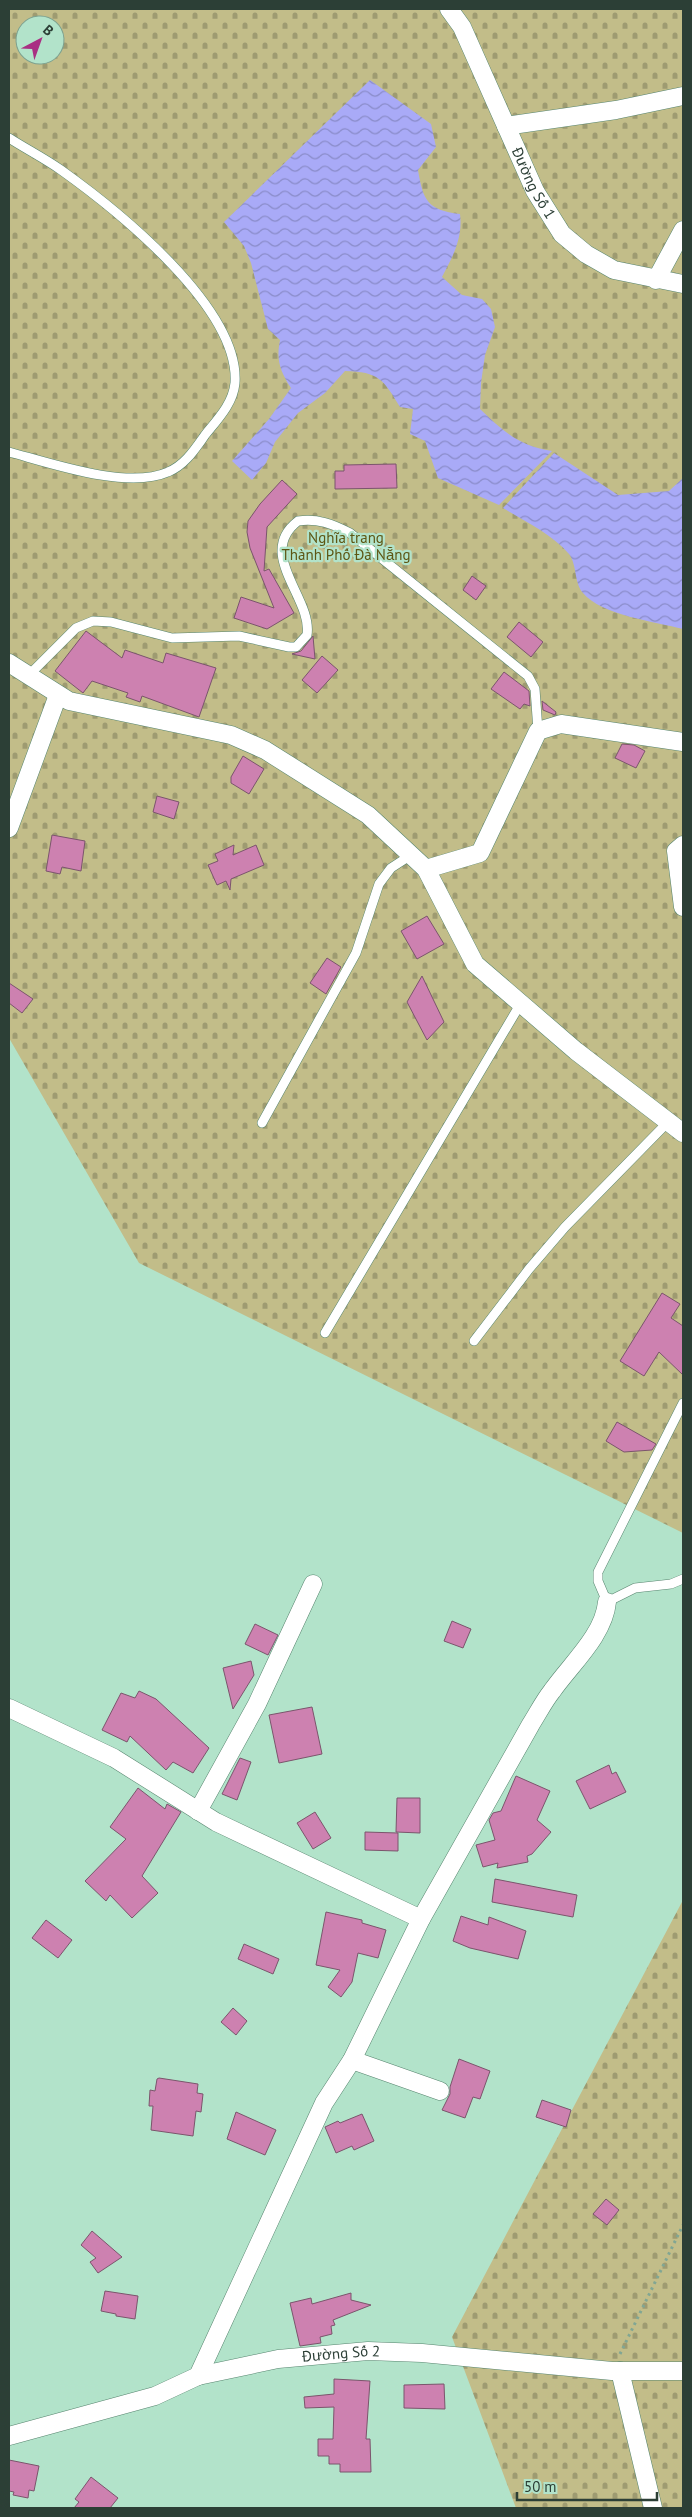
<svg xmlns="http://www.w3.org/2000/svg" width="692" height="2517" viewBox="0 0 692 2517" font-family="'PT Sans',sans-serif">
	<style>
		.cemetery { fill: url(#cemetery-stones); fill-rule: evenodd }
		.water { fill: url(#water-waves) }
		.building { fill: #cd81b0; stroke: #7b556c }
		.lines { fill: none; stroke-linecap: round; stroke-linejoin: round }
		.lane-casing { stroke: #57856f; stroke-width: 10 }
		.street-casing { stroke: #57856f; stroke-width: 19 }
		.path { stroke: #81a693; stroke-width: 3; stroke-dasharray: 2.5 4; stroke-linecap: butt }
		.lane { stroke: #fff; stroke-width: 9 }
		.street { stroke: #fff; stroke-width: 18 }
		.labels { text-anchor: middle; stroke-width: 4.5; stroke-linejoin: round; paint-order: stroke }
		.street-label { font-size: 15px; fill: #2c3f36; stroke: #b2e3ca }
		.park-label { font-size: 15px; fill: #5d5614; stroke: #b2e3ca }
	</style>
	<defs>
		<pattern id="cemetery-stones" width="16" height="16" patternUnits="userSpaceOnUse" patternTransform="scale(1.25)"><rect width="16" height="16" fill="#c2bd89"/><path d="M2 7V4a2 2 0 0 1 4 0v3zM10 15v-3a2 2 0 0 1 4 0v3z" fill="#9e9b71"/></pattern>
		<pattern id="water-waves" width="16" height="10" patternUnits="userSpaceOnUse" patternTransform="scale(1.25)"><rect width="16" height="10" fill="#a9aaf7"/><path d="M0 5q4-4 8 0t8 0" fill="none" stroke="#8a8cc9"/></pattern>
	</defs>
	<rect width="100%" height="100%" fill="#b2e3ca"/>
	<path class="cemetery" d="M9 9H683V1533L139 1263 9 1038ZM25 25H55V55H25Z
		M683 1900V2508H516L452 2337Z"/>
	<path class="water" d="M370 80 431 124 436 147 418 170C423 200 427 210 460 214 463 238 453 256 442 277L462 295 482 299 491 309 495 327 485 355 481 383 480 409C504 432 519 446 552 451L499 505 438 478 425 441 410 434 413 409 400 407C383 379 379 372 345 371L325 393 298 413 275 442 266 463 252 480 232 461 269 419 291 388C280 371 276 360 280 340L268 329 251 263 244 246 224 222Z
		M554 453 618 495 669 491 683 478V629C656 622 601 615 583 593 574 583 577 564 569 554 552 534 524 521 503 508Z"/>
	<path class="building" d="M396 464 397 488 335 489V471H344V465Z
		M282 480 297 494 267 527 264 571 269 569 294 613 267 629 234 618 241 597 274 608 250 548 247 532 248 521 260 504Z
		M472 576 486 586 476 600 463 590Z
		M519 622 543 642 531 657 507 637Z
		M86 631 122 658 125 650 163 663 166 653 216 668 199 717 142 696 140 702 126 697 128 693 92 681 83 693 55 671Z
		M313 636 315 659 292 654 301 651Z
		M322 656 338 670 317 693 302 680Z
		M504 672 529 691 530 706 524 704 520 709 491 689Z
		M542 701 556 712 555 715 543 710Z
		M622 744 634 745 645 751 636 768 615 758Z
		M243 756 264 769 249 794 231 783V777Z
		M157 796 179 802 174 819 153 812Z
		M52 835 85 841 81 871 62 867 60 874 46 871Z
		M234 845 233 855 256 845 264 865 231 879 230 890 226 881 217 885 208 865 218 861 215 854Z
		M427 916 444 944 417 959 401 931Z
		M327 958 341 967 326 994 310 983Z
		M422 976 444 1022 427 1040 407 1002Z
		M9 983 33 999 22 1013 9 1003Z
		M662 1293 680 1304 671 1318 683 1326V1375L659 1352 644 1376 620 1361Z
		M617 1422 656 1444 652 1450 624 1452 606 1441Z
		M452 1621 471 1629 463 1648 444 1641Z
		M255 1624 278 1635 268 1655 245 1644Z
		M251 1661 254 1675 233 1709 223 1668Z
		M139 1691 156 1699 209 1748 193 1773 173 1762 166 1770 130 1736 127 1742 102 1730 121 1693 135 1698Z
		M312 1707 322 1754 279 1763 269 1715Z
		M240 1758 251 1762 237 1800 222 1794Z
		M609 1765 612 1774 616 1772 626 1792 590 1809 576 1781Z
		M516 1776 550 1791 537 1820 551 1832 532 1854 527 1856 528 1862 497 1868 498 1863 483 1867 476 1845 495 1840 489 1820 493 1813 501 1811Z
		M138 1788 165 1809 167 1804 181 1812 142 1876 158 1893 132 1918 110 1895 106 1901 85 1881 126 1839 110 1827Z
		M397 1798H420V1833L396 1832Z
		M315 1812 331 1838 313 1849 297 1823Z
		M365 1832 398 1833V1851L365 1850Z
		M495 1879 577 1895 573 1917 492 1902Z
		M326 1912 362 1920V1923L386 1930 378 1958 358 1953 352 1982 341 1997 328 1987 340 1970 316 1965Z
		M461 1916 488 1925 489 1917 526 1931 518 1959 470 1948 453 1941Z
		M46 1920 72 1940 58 1958 32 1938Z
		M244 1944 279 1959 273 1974 238 1959Z
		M233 2008 247 2021 236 2035 221 2022Z
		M459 2059 490 2071 480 2099 473 2097 465 2118 442 2110 450 2094V2087Z
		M159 2078 198 2084 197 2093 203 2094 201 2112 196 2111 193 2136 151 2130 153 2106H149L150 2090 155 2091 157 2079Z
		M542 2100 571 2110 566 2127 536 2117Z
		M236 2112 276 2130 265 2155 227 2139Z
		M362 2114 374 2141 354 2150 352 2146 336 2153 325 2127 338 2121 340 2123Z
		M606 2199 619 2210 607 2225 593 2214Z
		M92 2231 122 2257 98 2273 90 2262 96 2258 81 2245Z
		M105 2291 138 2296 135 2319 116 2316V2314L101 2311Z
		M351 2293V2300L371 2305 333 2320 335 2325 331 2326 332 2334 320 2337 321 2343 300 2346 290 2303 311 2298 312 2304Z
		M334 2379 370 2381 366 2439H370L371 2472H340V2464H329V2456H318V2439H333L334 2407 305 2408 304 2397 334 2394Z
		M444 2384 445 2409 404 2408V2385Z
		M9 2460 39 2466 34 2491 29 2490 28 2498 13 2495 14 2492 9 2491Z
		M91 2477 118 2498 110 2508H74L79 2502 75 2499Z"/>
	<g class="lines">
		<defs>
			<path id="lane" d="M9 138C26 149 44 158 61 170 117 210 240 308 235 383 233 404 217 420 205 435 195 449 185 465 168 472 127 490 50 463 9 452
				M28 676 76 628 93 621 111 622 172 638 239 636 289 647H296L307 635C313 598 255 554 298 521 317 518 333 524 350 533L528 676 535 689 538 731
				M262 1123 356 953 379 884 391 868 411 855
				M325 1333 521 1003
				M474 1341 529 1269 565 1227 669 1121
				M683 1403 598 1572V1581L607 1602 635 1588 671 1584 683 1579"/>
			<g id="street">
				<path id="s1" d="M449 9 462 27 535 191 562 234 586 254 614 270 683 284"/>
				<path d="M506 126 616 110 683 96"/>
				<path d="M656 280 683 230"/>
				<path d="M9 663 69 701 231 735 265 750 368 815 426 869 475 964 576 1051 683 1133"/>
				<path d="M9 828 58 695"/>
				<path d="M683 845 676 851 683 907"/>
				<path d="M426 869 480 853 538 731 561 724 683 742"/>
				<path d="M9 1708 114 1758 216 1822 421 1919"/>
				<path d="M198 1811 257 1704 313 1584"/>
				<path d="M352 2060 440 2091"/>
				<path d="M620 2371 653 2508"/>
				<path d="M198 2376 324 2103 352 2060 421 1919 531 1724C538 1713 544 1701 552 1691 571 1664 604 1635 607 1602"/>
				<path id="s2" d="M9 2436 155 2396 198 2376 278 2359 368 2351 422 2353 612 2371H683"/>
			</g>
		</defs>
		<use href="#lane" class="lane-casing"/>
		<use href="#street" class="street-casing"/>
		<path class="path" d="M620 2354 683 2225"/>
		<use href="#lane" class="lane"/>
		<use href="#street" class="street"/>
	</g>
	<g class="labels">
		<g class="street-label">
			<text dy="5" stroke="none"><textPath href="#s1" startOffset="194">Đường Số 1</textPath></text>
			<text dy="5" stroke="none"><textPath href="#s2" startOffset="344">Đường Số 2</textPath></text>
		</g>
		<g class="park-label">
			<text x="346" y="543">Nghĩa trang<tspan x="346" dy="17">Thành Phố Đà Nẵng</tspan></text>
		</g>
	</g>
	<rect width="692" height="2517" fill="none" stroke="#2c3f36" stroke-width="20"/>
	<g transform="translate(40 40) rotate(41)"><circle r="24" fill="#b2e3ca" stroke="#7ca18f"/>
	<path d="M0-4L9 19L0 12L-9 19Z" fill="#a92f83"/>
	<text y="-8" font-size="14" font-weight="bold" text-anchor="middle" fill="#2c3f36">B</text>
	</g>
	<path d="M517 2492v8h140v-8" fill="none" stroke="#2c3f36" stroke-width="2.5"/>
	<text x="524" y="2492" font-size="15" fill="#2c3f36" stroke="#b2e3ca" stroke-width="4" paint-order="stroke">50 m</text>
</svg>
